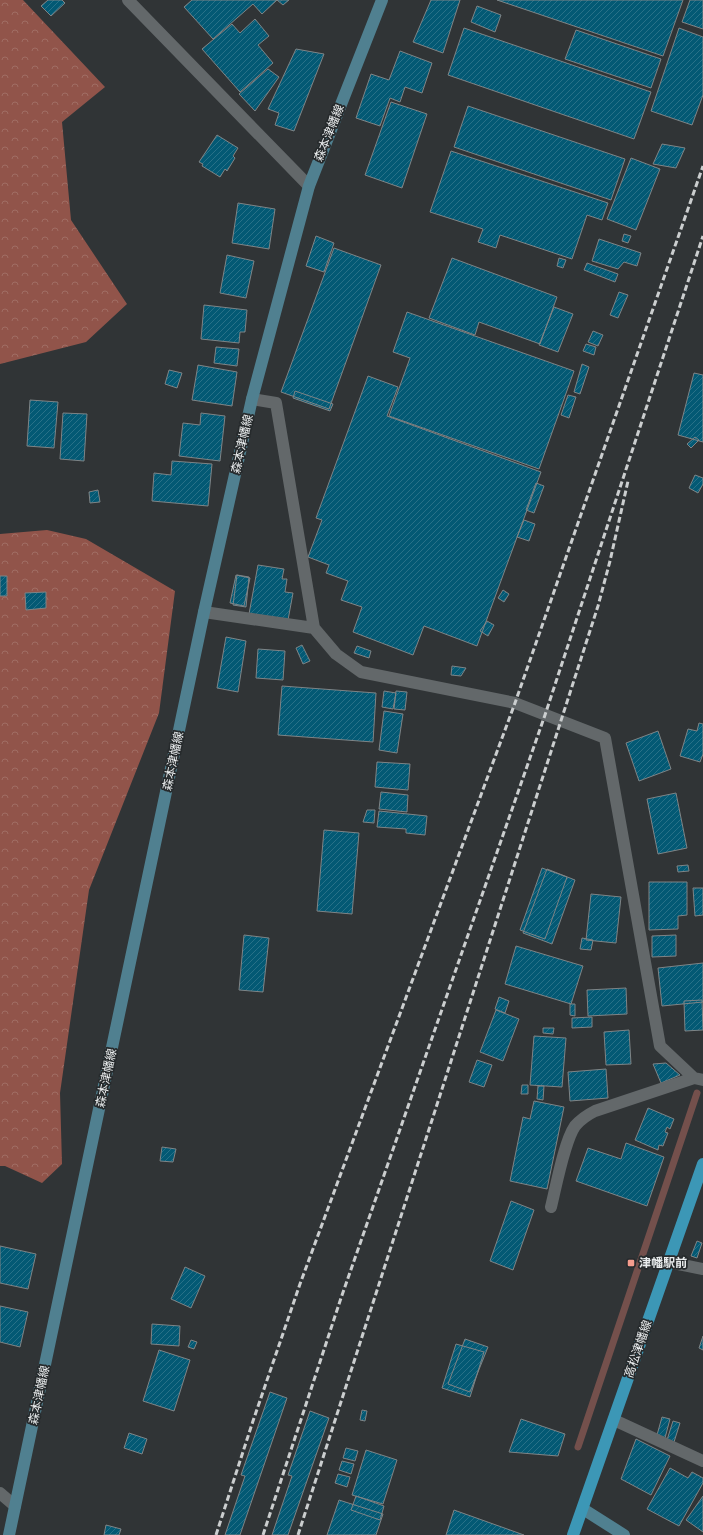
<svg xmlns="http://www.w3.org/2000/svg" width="703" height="1535" viewBox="0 0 703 1535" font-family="'Asap Condensed','Noto Sans JP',sans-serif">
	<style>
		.forest { fill: url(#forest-crowns) }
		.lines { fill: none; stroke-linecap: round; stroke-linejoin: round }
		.stream { stroke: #74504c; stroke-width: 7 }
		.building { fill: url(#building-hatch); stroke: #7f8486 }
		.street { stroke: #63686a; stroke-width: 12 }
		.secondary { stroke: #508090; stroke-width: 12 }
		.primary { stroke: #3c97b6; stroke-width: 12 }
		.rail { stroke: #cbcecf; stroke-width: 3; stroke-dasharray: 6 3; stroke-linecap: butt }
		.poi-dot { fill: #f59d8e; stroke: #262a2c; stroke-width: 1.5 }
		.labels { text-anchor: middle; stroke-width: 3.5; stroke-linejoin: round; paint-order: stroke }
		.street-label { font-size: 12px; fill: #e9eced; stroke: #262a2c }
		.poi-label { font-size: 12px; font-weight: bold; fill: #e9eced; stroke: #262a2c; text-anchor: start }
	</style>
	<defs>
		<pattern id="forest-crowns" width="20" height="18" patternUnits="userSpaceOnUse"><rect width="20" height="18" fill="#91544a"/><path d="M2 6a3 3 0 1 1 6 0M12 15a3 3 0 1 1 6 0" fill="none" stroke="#a06d64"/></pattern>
		<pattern id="building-hatch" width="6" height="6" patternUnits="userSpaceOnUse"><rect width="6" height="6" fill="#035974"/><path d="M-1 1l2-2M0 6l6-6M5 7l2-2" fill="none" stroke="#287188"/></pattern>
	</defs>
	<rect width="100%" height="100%" fill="#303436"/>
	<path class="forest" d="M0 0H23L105 87 62 122 71 220 127 304 86 342 0 364Z
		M47 530 86 539 175 591 159 713 89 890 60 1093 62 1164 42 1183 5 1166H0V534Z"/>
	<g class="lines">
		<path class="stream" d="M578 1447 697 1093"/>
	</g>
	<path class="building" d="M48 0H62L65 3 51 16 41 6Z
		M192 0H277L262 14 253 4 213 39 184 7Z
		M277 0H289L283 5Z
		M431 0H460L443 53 413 42Z
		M497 0H683L663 56Z
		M690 0H703V29L682 22Z
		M477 6 501 15 495 32 471 22Z
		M255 19 269 36 258 45 273 63 240 92 202 49 232 24 240 33Z
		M464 28 651 92 634 139 448 75Z
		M679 28 703 37V95L692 125 651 111Z
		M576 30 661 59 651 88 565 59Z
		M296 49 324 54 294 131 275 125 279 113 268 109Z
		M400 51 432 63 422 93 405 87 400 102 390 98 380 126 356 118 371 74 389 80Z
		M268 69 279 77 255 111 239 94Z
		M391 102 427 114 402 188 365 175Z
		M468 106 625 159 611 200 454 147Z
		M217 135 238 148 233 156 235 158 227 171 225 169 220 177 202 166 203 164 199 162Z
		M662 144 685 148 676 168 653 164Z
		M451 151 608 203 602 220 587 215 572 259 500 235 496 248 478 242 483 229 430 212Z
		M631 158 660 169 636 230 607 219Z
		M238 203 275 209 269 249 232 243Z
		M624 234 631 236 628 243 622 241Z
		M316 236 334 243 324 272 306 266Z
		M599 239 641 253 637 266 624 262 618 269 592 261Z
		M334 248 381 265 329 409 281 392Z
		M227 255 254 261 246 298 220 293Z
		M452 258 557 297 540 344 479 322 475 335 429 318Z
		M559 258 566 260 563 268 557 266Z
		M587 263 618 274 615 282 584 270Z
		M619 292 628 295 618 318 610 315Z
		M204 305 247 310 245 332H240L239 343 201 339Z
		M554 307 573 314 558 352 539 345Z
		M407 312 574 371 539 469 389 416 410 358 393 352Z
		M593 331 603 335 598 346 588 342Z
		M586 344 596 347 594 355 583 351Z
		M216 347 239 349 237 366 214 363Z
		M582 364 589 367 580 394 574 392Z
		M198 365 237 372 232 406 192 400Z
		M169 370 182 373 177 388 165 384Z
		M694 373 703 375V442L678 435Z
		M368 376 398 387 387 416 541 472 477 646 424 626 413 655 353 632 362 607 341 600 348 581 326 573 329 565 308 557 322 520 316 518Z
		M295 391 333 404 330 411 293 398Z
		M568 395 576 397 569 418 561 415Z
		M30 400 58 402 54 448 27 446Z
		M63 413 87 414 84 461 60 459Z
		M201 413 225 416 220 461 179 456 183 423 200 425Z
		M695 437 699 440 691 448 687 444Z
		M172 461 212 464 208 506 152 501 154 473 171 475Z
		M695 475 703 478V484L698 493 689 488Z
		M536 483 544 486 534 513 526 510Z
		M98 490 100 502 90 503 89 492Z
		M524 520 535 524 529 541 517 537Z
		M258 565 284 569 282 579H287L285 592 293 593 288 620 249 614Z
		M236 575 250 578 244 606 230 603Z
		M237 575 249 577 246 607 233 605Z
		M0 576H7V596H0Z
		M503 590 509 594 504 602 498 598Z
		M46 592V608L26 610 25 593Z
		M487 621 494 625 488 636 480 631Z
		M226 637 246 641 238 692 217 688Z
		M302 645 310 661 303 664 296 648Z
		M357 646 371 651 369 658 354 653Z
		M258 649 285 651 283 680 256 678Z
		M452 666 466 668 461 676 451 675Z
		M282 686 376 693 373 742 278 735Z
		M384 691 396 693 393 709 382 707Z
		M396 691 407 692 405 710 394 709Z
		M384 711 403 714 397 753 379 750Z
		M699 723 703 724V754L700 762 680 756 688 729 697 731Z
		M658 731 671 769 639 781 626 743Z
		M377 762 410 764 408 790 375 787Z
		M381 792 408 795 407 812 379 809Z
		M676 793 687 848 658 854 647 799Z
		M367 810H375L374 823 363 822Z
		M379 811 427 816 425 835 406 833V829L377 827Z
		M324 830 359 833 352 914 317 911Z
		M688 865 689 871 678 872 677 866Z
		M542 868 567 877 545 939 520 930Z
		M547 869 575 880 552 944 523 933Z
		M649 882H687V915L678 916V929L649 930Z
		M693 888H703V915L695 916Z
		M591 894 621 897 616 943 586 940Z
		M244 935 269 938 263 992 239 990Z
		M676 935V956L652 957V936Z
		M582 938 593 940 591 950 580 949Z
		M516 946 583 966 571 1004 505 984Z
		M703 963V1002L662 1006 658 968Z
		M626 988 627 1014 588 1016 587 990Z
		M499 997 509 1001 505 1013 495 1009Z
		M702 1000 703 1030 685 1031 684 1001Z
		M570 1004H575V1016L570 1015Z
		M496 1010 519 1019 503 1061 480 1052Z
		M592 1017V1027L572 1028V1018Z
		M543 1028H554L553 1034 543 1033Z
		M629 1030 631 1064 606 1065 604 1032Z
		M534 1036 566 1038 562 1087 530 1085Z
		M477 1060 492 1065 484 1087 469 1082Z
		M666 1063 680 1075 661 1083 653 1064Z
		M606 1069 608 1098 570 1101 568 1072Z
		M522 1085H528V1094H521Z
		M538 1086H544L543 1100 537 1099Z
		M534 1101 564 1107 547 1189 510 1181 523 1117 530 1119Z
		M648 1108 674 1119 670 1129 667 1127 665 1132 668 1133 663 1146 659 1145 658 1150 635 1140Z
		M626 1143 664 1157 647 1206 576 1181 588 1148 621 1159Z
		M162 1147 176 1149 173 1162 160 1161Z
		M511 1201 534 1210 513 1270 490 1261Z
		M697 1241 702 1243 697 1258 691 1256Z
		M0 1246 36 1254 28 1289 0 1283Z
		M185 1267 205 1276 191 1308 171 1299Z
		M0 1306 28 1312 20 1347 0 1342Z
		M152 1324 180 1326 179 1346 151 1344Z
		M703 1336V1350L699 1348Z
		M465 1339 488 1347 470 1392 448 1384Z
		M191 1340 197 1342 194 1349 188 1347Z
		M456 1344 484 1352 470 1397 442 1388Z
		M159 1350 190 1360 174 1411 143 1401Z
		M270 1392 287 1398 240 1535H225L245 1476 241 1475Z
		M362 1410 367 1411 365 1421 360 1420Z
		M310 1411 329 1418 288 1535H272L292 1476 288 1475Z
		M662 1417 670 1419 665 1438 657 1435Z
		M521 1419 565 1434 558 1456 509 1452Z
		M673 1421 680 1423 674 1442 667 1440Z
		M129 1433 147 1439 142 1454 124 1448Z
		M636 1439 670 1456 651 1495 621 1479Z
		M346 1448 358 1451 355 1461 343 1458Z
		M366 1450 397 1460 383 1504 352 1495Z
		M342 1461 354 1464 351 1474 339 1470Z
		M670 1468 688 1478 692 1472 703 1478V1483L679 1526 647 1509Z
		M338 1474 350 1477 347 1487 335 1483Z
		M356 1496 384 1506 380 1520 351 1510Z
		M703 1496V1532L686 1520Z
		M339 1500 383 1514 376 1535H327Z
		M454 1510 524 1535H446Z
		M106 1525 121 1529 119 1535H104Z"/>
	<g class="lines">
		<path class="street" d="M128 0 309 186
			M252 399 276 403 314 628 336 654 361 672 515 703 605 738 660 1046 694 1078 703 1080
			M204 612 314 628
			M551 1207C556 1187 564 1142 575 1126 581 1119 587 1115 595 1111L694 1078
			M668 1262 703 1269
			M614 1420 703 1461
			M0 1493 15 1506"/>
		<path class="secondary" d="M583 1509 624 1535
			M9 1535 204 612 252 399 309 186 382 0"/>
		<path class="primary" d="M573 1535 703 1164"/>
		<path class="rail" d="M216 1535 253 1421 300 1284 515 703 703 166
			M263 1535 341 1298 545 715 703 236
			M298 1535 598 606 610 561 628 481"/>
	</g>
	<rect class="poi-dot" x="627" y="1259" width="8" height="8" rx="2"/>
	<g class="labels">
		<g class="street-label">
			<text transform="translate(329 133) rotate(-68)" y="4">森本津幡線</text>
			<text transform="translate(242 444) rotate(-77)" y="4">森本津幡線</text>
			<text transform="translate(173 761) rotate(-78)" y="4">森本津幡線</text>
			<text transform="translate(106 1078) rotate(-78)" y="4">森本津幡線</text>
			<text transform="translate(638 1349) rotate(-71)" y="4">高松津幡線</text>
			<text transform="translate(39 1395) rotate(-78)" y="4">森本津幡線</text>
		</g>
		<g class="poi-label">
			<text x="639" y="1267">津幡駅前</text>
		</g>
	</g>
</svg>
